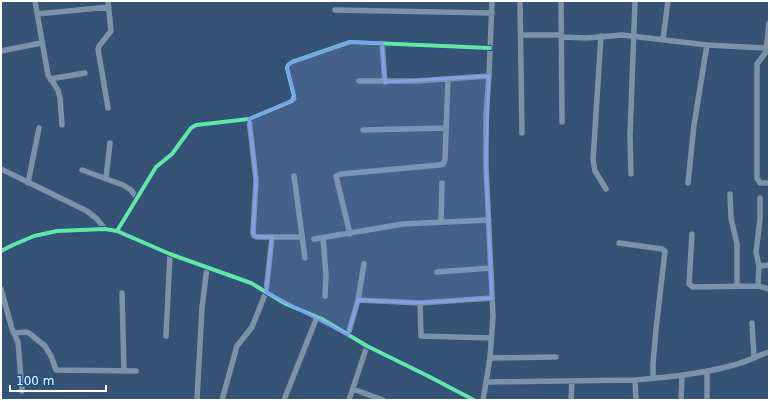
<svg xmlns="http://www.w3.org/2000/svg" width="770" height="401" viewBox="0 0 770 401" font-family="'DejaVu Sans',sans-serif">
	<style>
		.lines { fill: none; stroke-linecap: round; stroke-linejoin: round }
		.street { stroke: #7d92a8; stroke-width: 5.5 }
		.cycleway-casing { stroke: #1b4f8f; stroke-width: 6 }
		.cycleway { stroke: #66e7a1; stroke-width: 4 }
		.marked { fill: #839eea; fill-opacity: 0.2; stroke: #839eea; stroke-width: 3; stroke-linejoin: round }
	</style>
	<rect width="100%" height="100%" fill="#365274"/>
	<g class="lines">
		<path class="street" d="M35 1 48 75 58 90 60 98 62 125
			M520 1 522 133
			M561 1 562 122
			M335 10 492 13
			M37 14 109 7
			M769 23 766 52 757 64V178L760 183H769
			M521 35H561
			M601 36 593 160 595 171 606 189
			M561 37 587 38 622 35 707 45 766 48
			M663 39 668 1
			M382 43 385 82
			M1 51 41 43
			M50 79 85 73
			M359 81H416L489 76
			M108 108 98 49 99 46 111 31 108 1
			M249 119 256 180 253 233 254 236 257 237H302
			M363 130 446 128
			M1 169 87 211 97 219 105 229
			M82 170 123 185 131 190 137 198
			M631 174 630 136 635 1
			M294 176 305 258
			M106 178 110 143
			M28 183 39 128
			M688 183 694 125 707 45
			M730 194 731 218 737 244V286
			M441 222 442 183
			M117 231 156 167 172 154 191 128 196 125 249 119 292 101 294 96 287 68 288 65 292 62 350 42 490 48
			M350 234 336 176 341 174 439 165 443 164 445 160 448 79
			M692 234 689 284 693 287 758 286 769 289
			M323 238 326 275 325 296
			M314 239 403 224 489 220
			M619 243 662 249 665 251 656 329 653 364V378
			M1 251 13 245 34 236 57 231 105 229 117 231 170 254 251 283 286 304 322 319 367 346 428 376 474 400
			M759 266 756 252 760 219V198
			M437 272 491 268
			M758 286 759 266 769 265
			M1 289 12 329 18 342 22 391
			M122 293 124 371
			M358 300 420 303 492 298
			M420 303 421 336 491 338
			M752 323 754 358
			M14 333 26 332 29 333 45 346 51 356 56 370 136 371
			M348 335 358 300 364 264
			M166 336 170 254
			M490 358 556 357
			M635 380 636 400
			M486 382 635 380C668 377 702 374 734 365 746 362 757 356 769 352
			M353 389 383 400
			M197 400 202 308 207 267
			M222 400 237 346 252 327 266 292 272 237
			M284 400 317 317
			M349 400 367 346
			M483 400 490 358 493 316 486 165V115L489 76 492 1
			M571 400 572 381
			M681 400 682 375
			M707 400V371"/>
		<defs>
			<path id="cycleway" d="M117 231 156 167 172 154 191 128 196 125 249 119 292 101 294 96 287 68 288 65 292 62 350 42 490 48
				M1 251 13 245 34 236 57 231 105 229 117 231 170 254 251 283 286 304 322 319 367 346 428 376 474 400"/>
		</defs>
		<use href="#cycleway" class="cycleway-casing"/>
		<use href="#cycleway" class="cycleway"/>
	</g>
	<path class="marked" d="M350 42 382 43 385 82 489 76 486 165 492 298 420 303 358 300 348 335 266 292 272 237H257L253 233 256 180 249 119 295 99 287 68 290 63Z"/>
	<rect width="770" height="401" fill="none" stroke="#ffffff" stroke-width="4"/>
	<path d="M10 385v6h96v-6" fill="none" stroke="#ffffff" stroke-width="2"/>
	<text x="16" y="385" font-size="12" fill="#ffffff" stroke="#1b4f8f" stroke-width="3" paint-order="stroke">100 m</text>
</svg>
